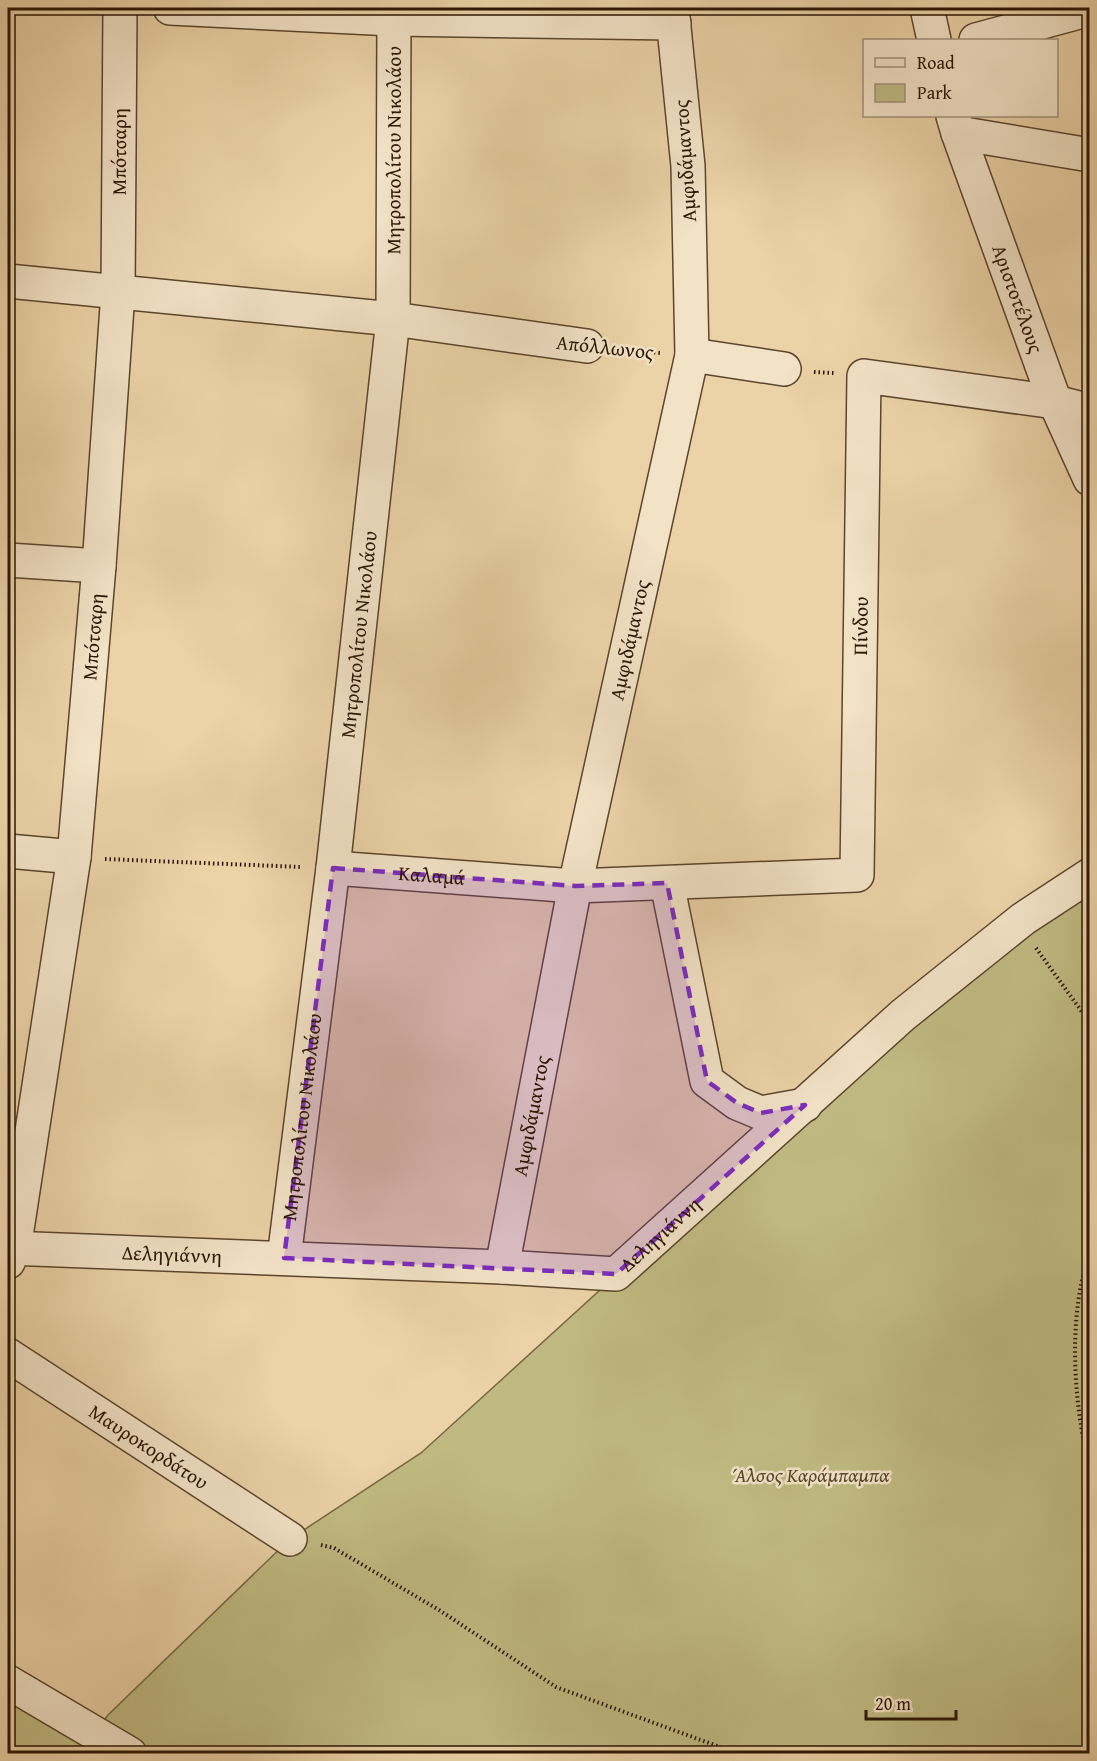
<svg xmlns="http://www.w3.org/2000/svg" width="1097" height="1761" viewBox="0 0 1097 1761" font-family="'Gentium Book Plus',serif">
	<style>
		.green { fill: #c0ba82; stroke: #766842; stroke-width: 1.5 }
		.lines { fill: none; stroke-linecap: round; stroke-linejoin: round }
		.minor-casing { stroke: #5b452c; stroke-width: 36 }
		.path { stroke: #2b1603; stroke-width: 4; stroke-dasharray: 1.5 3; stroke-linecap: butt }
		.minor { stroke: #f2e2c6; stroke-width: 33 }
		.marked { fill: #7b2cbf; fill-opacity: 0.2; stroke: #7b2cbf; stroke-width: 4.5; stroke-dasharray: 12 8; stroke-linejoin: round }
		.labels { text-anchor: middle; stroke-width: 5; stroke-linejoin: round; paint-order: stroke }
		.street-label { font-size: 20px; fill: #2b1603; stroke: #f2e2c6 }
		.park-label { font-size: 20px; font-style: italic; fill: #584729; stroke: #f2e2c6 }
	</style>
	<rect width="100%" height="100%" fill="#ebd2a7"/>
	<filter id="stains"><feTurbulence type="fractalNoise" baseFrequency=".00333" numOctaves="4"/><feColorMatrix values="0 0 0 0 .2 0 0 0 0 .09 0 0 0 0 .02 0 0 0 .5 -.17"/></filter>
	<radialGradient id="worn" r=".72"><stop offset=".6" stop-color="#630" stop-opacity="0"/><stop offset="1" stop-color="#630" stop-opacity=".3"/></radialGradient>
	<path class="green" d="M1089 875V1753H8V1679L94 1732 108 1715 290 1539 421 1453 734 1168Z"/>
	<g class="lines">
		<defs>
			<g id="minor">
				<path d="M170 8 393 19 674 23"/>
				<path d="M927 8 934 40"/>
				<path d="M976 40 1090 9"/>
				<path id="s1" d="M953 116 958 133 1055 402 1090 479"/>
				<path d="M958 133 1090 155"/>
				<path d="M8 281 393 319 587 346"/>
				<path d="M692 355 784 369"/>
				<path d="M8 560 99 566"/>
				<path d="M8 851 74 857"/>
				<path id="s2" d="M333 868 575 886 857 875 864 376 1055 402 1090 411"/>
				<path d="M667 883 707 1081 737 1103 761 1113 805 1105"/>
				<path id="s3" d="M8 1248 502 1267 616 1274 903 1015 1023 919 1090 875"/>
				<path id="s4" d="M284 1258 333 868 393 319 394 8"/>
				<path id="s5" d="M8 1262 14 1249 74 857 99 566 118 292 120 8"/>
				<path id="s6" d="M502 1267 575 886 692 355 688 166 672 8"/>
				<path id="s7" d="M8 1355 290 1539"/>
				<path d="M8 1682 130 1754"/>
			</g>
		</defs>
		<use href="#minor" class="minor-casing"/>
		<path class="path" d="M618 349 661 353
			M814 372 834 373
			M105 859 301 867
			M1036 948 1090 1023
			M1090 1254C1086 1265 1082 1278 1080 1290 1070 1348 1076 1414 1090 1470
			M321 1545 334 1548 439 1610 556 1687 739 1754
			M1090 1623 1085 1634 1090 1644"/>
		<use href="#minor" class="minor"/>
	</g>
	<path class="marked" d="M333 868 575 886 667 883 707 1081 737 1103 761 1113 805 1105 616 1274 284 1258Z"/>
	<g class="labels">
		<g class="street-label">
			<text dy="7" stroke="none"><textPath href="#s4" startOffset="1114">Μητροπολίτου Νικολάου</textPath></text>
			<text dy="7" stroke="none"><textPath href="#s5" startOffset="1118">Μπότσαρη</textPath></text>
			<text transform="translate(685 161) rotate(-94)" y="7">Αμφιδάμαντος</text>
			<text dy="7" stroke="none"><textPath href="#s1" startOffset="194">Αριστοτέλους</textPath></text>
			<text transform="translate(605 347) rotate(6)" y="7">Απόλλωνος</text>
			<text dy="7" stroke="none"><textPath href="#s2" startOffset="774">Πίνδου</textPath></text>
			<text dy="7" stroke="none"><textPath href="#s4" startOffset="628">Μητροπολίτου Νικολάου</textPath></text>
			<text dy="7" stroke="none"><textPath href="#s5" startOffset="632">Μπότσαρη</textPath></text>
			<text dy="7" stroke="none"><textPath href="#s6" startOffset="640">Αμφιδάμαντος</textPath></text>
			<text dy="7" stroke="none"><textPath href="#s2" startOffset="99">Καλαμά</textPath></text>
			<text dy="7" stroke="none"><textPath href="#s6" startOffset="154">Αμφιδάμαντος</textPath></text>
			<text dy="7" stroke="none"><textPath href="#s4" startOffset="142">Μητροπολίτου Νικολάου</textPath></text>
			<text dy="7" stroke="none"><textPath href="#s3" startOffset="668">Δεληγιάννη</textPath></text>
			<text dy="7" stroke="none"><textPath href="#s3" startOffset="164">Δεληγιάννη</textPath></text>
			<text dy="7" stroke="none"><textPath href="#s7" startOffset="168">Μαυροκορδάτου</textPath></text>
		</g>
		<g class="park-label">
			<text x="811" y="1482">Άλσος Καράμπαμπα</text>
		</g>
	</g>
	<rect width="1097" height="1761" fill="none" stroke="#ebd2a7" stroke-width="30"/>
	<rect x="9" y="9" width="1079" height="1743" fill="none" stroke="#2b1603" stroke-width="3"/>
	<rect x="15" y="15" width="1067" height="1731" fill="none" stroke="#2b1603" stroke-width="1.5"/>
	<rect x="863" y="39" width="195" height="78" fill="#f2e2c6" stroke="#a29078" stroke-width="1.5"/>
	<rect x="875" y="58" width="30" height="9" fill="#f2e2c6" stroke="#a29078" stroke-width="1.5"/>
	<text x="917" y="69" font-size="18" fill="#2b1603">Road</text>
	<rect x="875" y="84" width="30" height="18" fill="#c0ba82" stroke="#a29078" stroke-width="1.5"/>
	<text x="917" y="99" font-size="18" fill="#2b1603">Park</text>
	<path d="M866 1710v9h90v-9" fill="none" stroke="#2b1603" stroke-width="3"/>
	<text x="875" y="1710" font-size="18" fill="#2b1603" stroke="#f2e2c6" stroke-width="4.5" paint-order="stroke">20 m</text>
	<rect width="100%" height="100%" filter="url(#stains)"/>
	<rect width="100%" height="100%" fill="url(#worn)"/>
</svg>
